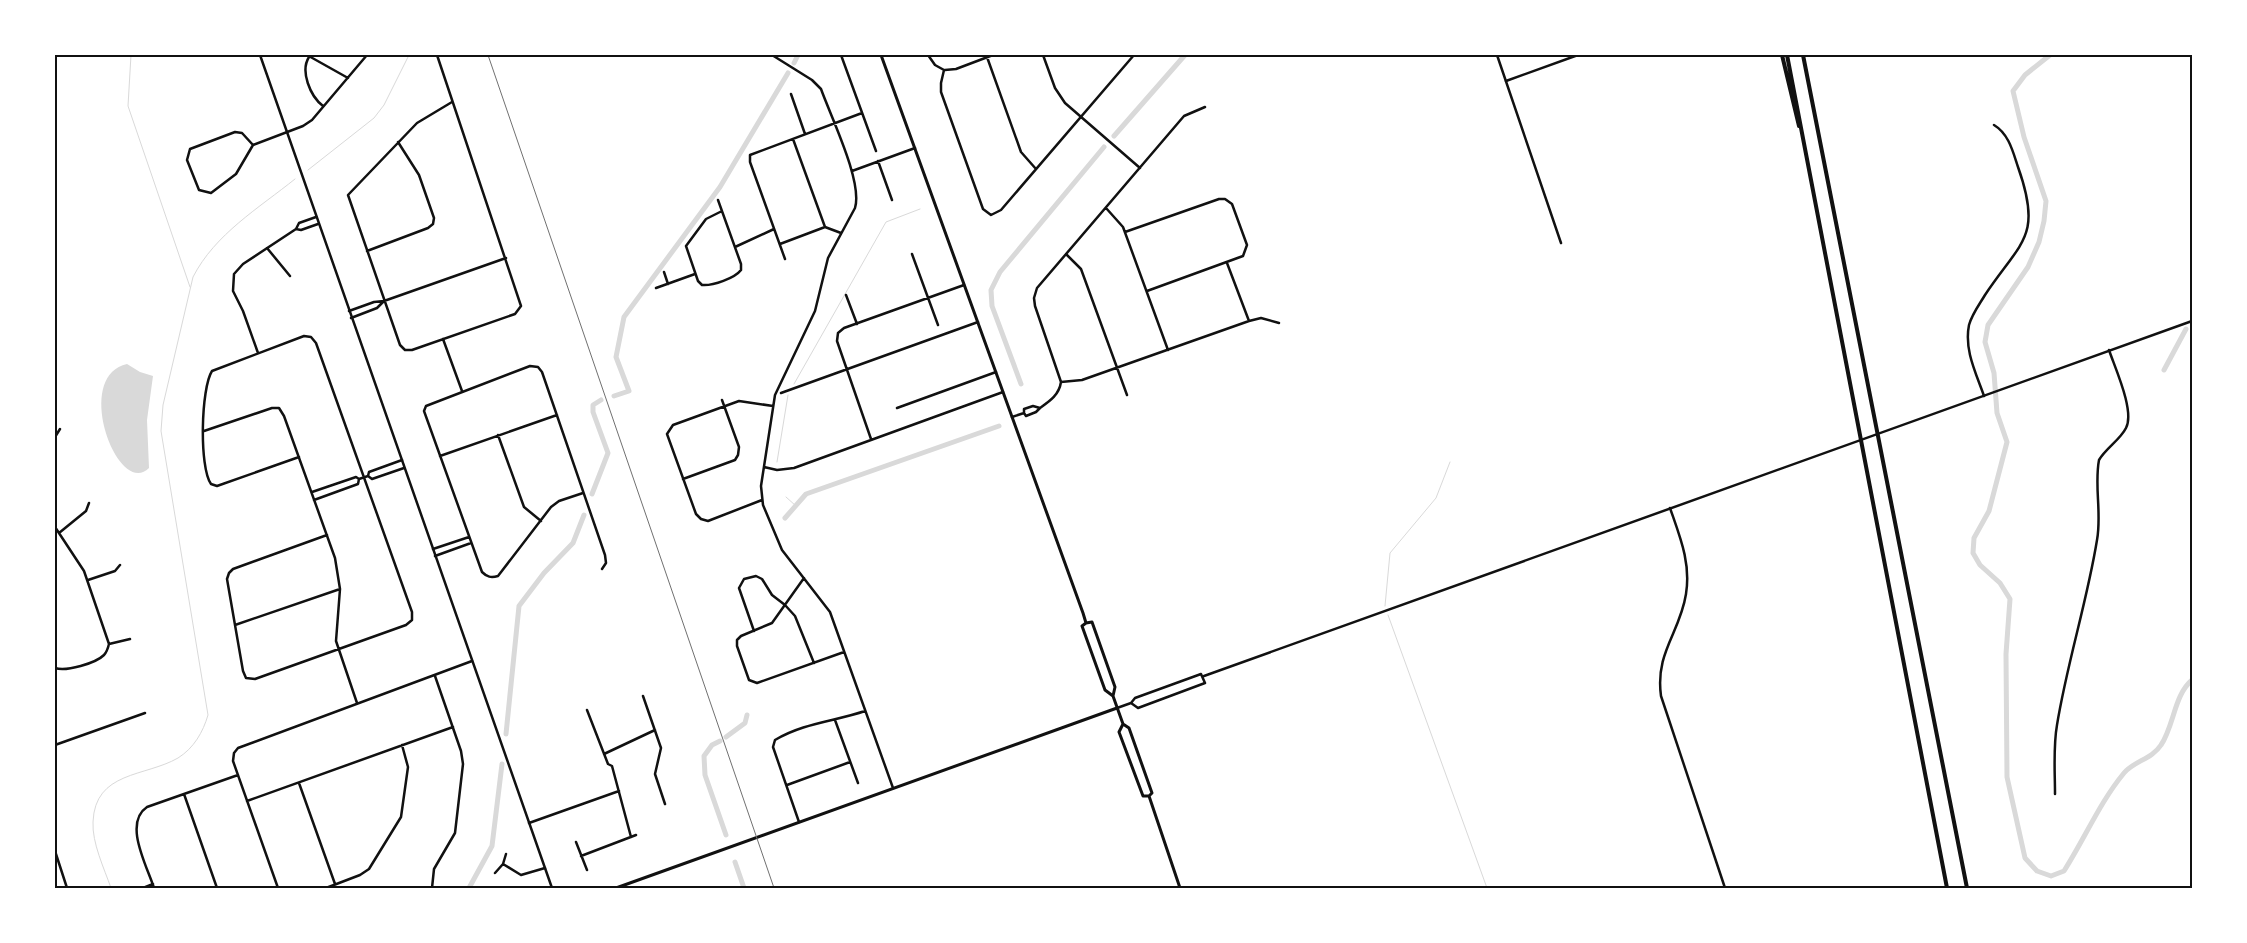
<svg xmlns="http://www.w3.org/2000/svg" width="2247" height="943" viewBox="0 0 2247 943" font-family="'Source Serif 4',serif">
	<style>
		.water { fill: #d9d9d9 }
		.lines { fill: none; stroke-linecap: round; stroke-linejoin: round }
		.stream { stroke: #d9d9d9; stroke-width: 1 }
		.canal { stroke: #d9d9d9; stroke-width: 5 }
		.minor { stroke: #111; stroke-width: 2.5 }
		.tertiary { stroke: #111; stroke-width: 2.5 }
		.secondary { stroke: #111; stroke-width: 3 }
		.motorway { stroke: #111; stroke-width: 4 }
		.rail { stroke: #707070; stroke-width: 1 }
		.neatline { fill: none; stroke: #111; stroke-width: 2 }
	</style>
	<rect width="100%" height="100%" fill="#fff"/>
	<path class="water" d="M127 364 140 372 153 376 147 420 149 468C118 499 72 376 127 364Z"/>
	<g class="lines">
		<path class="stream" d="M131 55 128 106 190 287
			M308 170 374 118 384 105 409 55
			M794 384 886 222 920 209
			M777 462 788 395
			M786 497 796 506
			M1385 606 1390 553 1436 498 1450 462
			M1388 615 1487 888
			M111 888C104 868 92 843 93 822 95 771 145 777 178 758 194 748 203 732 208 715L161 431 163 405 193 277C215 234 259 208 295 179"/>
		<path class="canal" d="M2050 55 2025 75 2013 91 2024 137 2046 201 2044 221 2039 242 2028 267 1988 325 1985 342 1994 373 1997 413 2007 442 1989 511 1974 538 1973 553 1980 565 2000 583 2010 599 2006 654 2007 777 2025 858 2037 871 2051 876 2064 871C2085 838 2100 802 2124 773 2134 761 2152 759 2161 745 2174 726 2174 695 2192 680
			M794 63 798 55
			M1114 136 1185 55
			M2164 370 2186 329
			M1021 384 992 306 991 290 1000 272 1104 147
			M614 396 629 391 616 357 624 317 720 187 788 73
			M592 494 608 453 593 412V405L601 400
			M785 518 806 494 999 426
			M506 734 519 606 544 573 573 543 584 515
			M726 737 745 723 747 715
			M720 741 712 745 704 756 705 775 726 835
			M735 862 744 888
			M469 888 492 846 502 764"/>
		<path class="minor" d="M307 55 348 78
			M437 55 521 306 515 314 412 350H405L400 345 348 195 417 123 452 102
			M772 55 812 80 821 89C831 117 863 182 855 208L828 258 815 311 775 395 761 486 763 505 782 550 830 612 893 788
			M841 55 876 151
			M928 55 935 65 944 70 941 83V92L983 209 991 215 1001 210 1134 55
			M1043 55 1055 88 1065 103 1140 168
			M309 57C300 71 310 96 323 106
			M987 57 1021 152 1036 169
			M945 70 956 69 993 55
			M1506 81 1578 55
			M791 94 805 134
			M793 139 825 227
			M253 145 242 133 235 132 190 149 187 160 199 190 211 193 236 174 253 145 303 126 312 120 367 55
			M878 161 892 200
			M852 171 915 148
			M718 200 741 264V270C735 278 713 286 702 285L698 281 686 246 706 219 722 211
			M1106 208 1123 227 1168 350
			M316 217 299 223 296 229 301 230 318 224
			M1125 232 1219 199H1225L1232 204 1247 245 1243 256 1147 291
			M780 244 825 227 841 233
			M735 247 774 229
			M267 248 290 276
			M367 251 428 228 433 224 434 218 419 175 398 142
			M912 254 938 325
			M1066 254 1081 269 1127 395
			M785 259 750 162V155L862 113
			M1227 263 1249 321
			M664 272 668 284
			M656 288 695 274
			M846 295 857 324
			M349 311 374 302 384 301 506 258
			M351 318 377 308 383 302
			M443 339 462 391
			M258 353 243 311 233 291 234 274 243 264 296 229
			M1061 382 1035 306 1034 298 1037 288 1184 116 1205 107
			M781 393 978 322
			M1984 396C1976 373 1964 350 1969 325 1972 314 1979 305 1985 295 2021 241 2043 237 2018 167 2013 152 2009 134 1994 125
			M897 408 996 372
			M1040 408C1050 401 1059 395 1061 382L1082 380 1249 321 1261 318 1279 323
			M1012 417 1024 413 1026 416 1036 412 1040 408 1033 406 1024 409V413
			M204 431 272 408H279L284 416 335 558 340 589 336 641 357 703
			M498 435 524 507 541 521
			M55 437 60 429
			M871 439 837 341 838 333 844 328 964 285
			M440 456 557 415
			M299 457 217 486 211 484C199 467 201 388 212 371L304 336 311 337 316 343 412 612V620L406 625 255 679 246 678 243 671 227 579 229 573 233 569 327 535
			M764 467 777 470 794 468 1003 392
			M368 476 372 479 404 468
			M683 479 735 460 738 455 739 447 722 400
			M312 492 356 477 359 479
			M583 493 559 501 551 507 498 576C491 578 487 577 482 572L424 411 426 406 530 366 538 367 542 372 605 555 606 563 602 569
			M314 500 358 484 359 479 368 476 369 472 402 460
			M762 500 708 521 701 519 696 514 667 434 673 425 739 401 773 406
			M1670 508C1680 537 1691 563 1686 594 1680 633 1655 652 1661 696L1725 888
			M55 527 84 571 109 644
			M59 533 86 511 89 503
			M433 549 469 537
			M435 556 471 543
			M804 578 772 623 741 636 737 640V646L749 680 757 683 844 652
			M88 580 115 571 120 565
			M235 625 340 589
			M754 631 739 588 744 579 756 576 762 579 772 595 785 605 795 616 814 663
			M109 644 130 639
			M55 668C66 672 96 663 104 655 107 652 108 648 109 644
			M643 696 661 748 655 774 665 804
			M587 710 608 764 612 766 631 837
			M835 720 858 783
			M55 745 145 713
			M604 754 655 730
			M299 783 335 884
			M787 785 850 762
			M184 794 217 888
			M2055 794C2055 771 2053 747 2057 725 2067 663 2087 602 2097 540 2102 513 2094 486 2099 460 2106 448 2120 440 2126 428 2135 411 2115 368 2109 350
			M247 801 453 727
			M799 822 773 747 775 740C803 723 836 721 865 711
			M529 823 619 791
			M576 842 587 870
			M55 851 67 888
			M581 856 636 835
			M503 864 521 875 545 868
			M495 873 503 864 506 854
			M143 888 153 884
			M154 888C147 866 123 823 147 807L238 775
			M278 888 233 761 234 753 238 748 472 661
			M326 888 360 875 369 869 401 817 408 767 402 745
			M432 888 434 869 455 833 463 764 461 751 435 676"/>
		<path class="tertiary" d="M260 55 552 888
			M1497 55 1561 243
			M1204 676 2192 321
			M1117 708 1131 703 1135 698 1201 674 1205 683 1138 708 1131 703"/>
		<path class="secondary" d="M881 55 1083 613 1086 623 1082 626 1105 690 1113 696 1115 687 1092 622 1086 623
			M1113 696 1123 724 1129 728 1152 793 1149 796H1143L1119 732 1123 724
			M1149 796 1180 888
			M616 888 1117 708"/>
		<path class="motorway" d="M1782 55 1799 126
			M1787 55 1947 888
			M1803 55 1967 888"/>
		<path class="rail" d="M488 55 774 888"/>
	</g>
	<rect width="2247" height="943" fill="none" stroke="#ffffff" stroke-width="112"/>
	<rect x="56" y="56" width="2135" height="831" class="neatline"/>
</svg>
